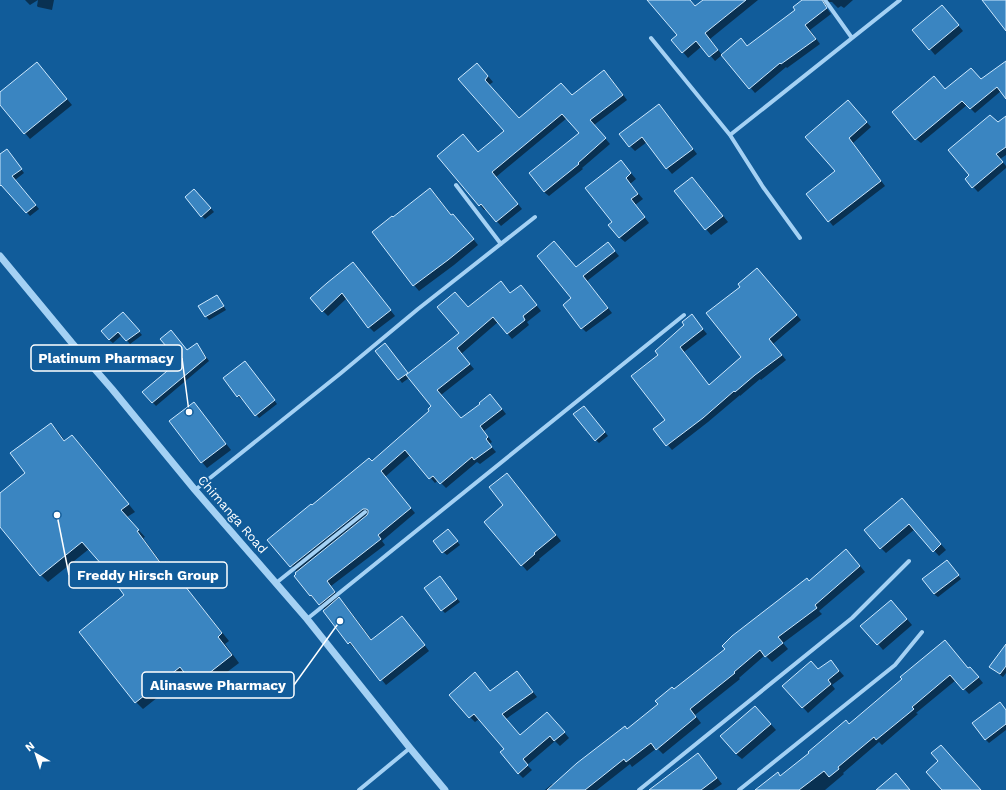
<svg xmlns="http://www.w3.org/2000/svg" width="1006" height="790" viewBox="0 0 1006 790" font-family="'Work Sans',sans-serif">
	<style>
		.shadow { fill: #0007 }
		.building { fill: #3a85c1; stroke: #cce8fe }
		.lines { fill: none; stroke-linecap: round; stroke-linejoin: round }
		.minor { stroke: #a4d1f4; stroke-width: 4 }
		.tertiary { stroke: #a4d1f4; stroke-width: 7 }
		.labels { text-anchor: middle; stroke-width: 4; stroke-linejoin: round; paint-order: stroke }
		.street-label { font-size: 13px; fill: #fff; stroke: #115c9a }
		.leader { fill: none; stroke: #fff; stroke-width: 1.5 }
		.callout-dot { fill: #fff; stroke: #115c9a; stroke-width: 1.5 }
		.callout { fill: #115c9a; stroke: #fff; stroke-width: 1.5 }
		.callout-label { font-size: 14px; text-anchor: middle; font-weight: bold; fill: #fff }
	</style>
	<rect width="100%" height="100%" fill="#115c9a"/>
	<path class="shadow" d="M25 0H54L52 10 38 7 37 6 38 0 30 5Z
		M653 0H690L696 7 704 0H758L710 39 722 55 747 47 797 10 803 0H853L844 8 841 6 838 8 832 2H828L826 7 831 14 810 30 820 44 787 68 786 67 755 93 722 55 715 61 702 46 688 58 683 52 678 35Z
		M947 12 963 31 935 55 930 49Z
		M1006 62V98L1001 91 975 113 967 105 921 143 916 139 946 90 981 80Z
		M42 69 72 105 30 139 0 104V93Z
		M482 69 493 82 489 85 519 119 572 96 604 71 609 76 627 100 594 125 610 144 582 168 583 169 549 196 544 192 580 134 567 118 496 177 522 209 501 226 486 209 484 210 480 205 478 153 505 131 459 79Z
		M852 106 871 127 853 143 885 186 833 226 808 194 836 171Z
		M664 111 697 154 672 174 667 168 647 142 635 151 630 146Z
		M1006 117V155L1000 159 1006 166V168L978 192 966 179 970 176 998 124Z
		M10 154 24 173 15 180 39 209 30 216 0 182V155Z
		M626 167 636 179 630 184 643 199 635 205 649 223 625 242 619 237 613 222Z
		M697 183 728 222 711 235 706 229 675 191Z
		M430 190 436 195 452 216 458 220 478 245 454 265 419 291 414 285 373 232 393 218Z
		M198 193 214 212 205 219 202 216Z
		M608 243 619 256 587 281 612 313 586 332 582 328 576 268Z
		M358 269 395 316 374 332 369 327 347 298 328 316 323 311Z
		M762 274 801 320 773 344 786 360 761 380 760 379 740 396V395L708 422 672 450 654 429 667 420 660 355 686 326 692 316 707 334 684 352 709 386 742 357Z
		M525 291 541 311 527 322 529 325 512 339 498 322 461 354 474 369 441 395 461 419 481 404 490 395 495 400 506 414 484 431 492 442 489 444 496 452 480 464 477 462 446 488 438 480 435 483 410 455 385 477 415 513 382 541 385 545 331 586 339 597 338 598 344 603 372 640 407 622 429 651 386 685 355 647 354 648 349 643 325 610 310 595 297 572 269 540 312 507 372 462 431 411 432 407 409 378 402 383 399 379 388 348 409 375 460 333 468 308 510 294Z
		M217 296 220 300 226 310 209 320 206 316 200 306Z
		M126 317 142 335 130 344 122 335 113 343 109 340Z
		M200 348 209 361 156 406 143 392 180 361 187 351Z
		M248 366 277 404 259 418 243 398 241 399 238 396Z
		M194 403 199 409 231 450 207 468 202 462 170 421Z
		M587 410 608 436 599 443 596 440Z
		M51 424 58 431 65 441 72 436 79 443 135 512 127 517 145 537 143 538 163 565 172 570 229 641 225 644 239 663 202 691 195 684 187 674 143 709 136 702 80 632 126 595 104 565 89 549 48 582 41 575 0 525V494L26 473Z
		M512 479 561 541 539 559 540 560 527 571 485 522 505 505Z
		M907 505 946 550 939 556 915 529 886 553 881 548Z
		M451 534 460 545 447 555 443 552Z
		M852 556 865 572 819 611 822 614 783 643 788 649 772 662 765 655 739 678 740 679 695 715 701 723 663 754 657 748 632 767 630 764 597 790H545L552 784 554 786 628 730 674 691 809 582Z
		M951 565 961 579 938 597 934 594Z
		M440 577 460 602 445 613 442 610Z
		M896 606 912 625 883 650 878 644Z
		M1006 651V673L1003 677 994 670Z
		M831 661 844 676 832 685 835 689 808 713 784 686 818 670Z
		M969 669 975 673 983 683 969 694 956 680 916 713 918 714 882 745 879 742 843 773 844 774 825 790H767L778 774 781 777 849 725 903 679Z
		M517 672 522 678 537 697 506 719 521 736 552 718 569 738 560 746 555 741 527 765 532 770 523 778 518 773 506 749 479 719 475 722 470 717 480 679 491 692Z
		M1006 711V730L989 743 985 739Z
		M760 712 776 730 742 759 736 754Z
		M698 754 703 760 722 784 713 790H651Z"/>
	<path class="building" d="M647 0H690L695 6 703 0H746L705 33 718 50 709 57 696 41 682 53 671 40 677 35Z
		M802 0H822L827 8 805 25 816 39 781 64 780 63 749 89 721 55 741 38 747 46 795 10 793 7Z
		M982 0H1006V31Z
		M942 5 959 25 929 50 912 30Z
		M1006 61V99L997 87 970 109 962 101 915 140 892 112 934 76 945 89 971 68 981 79Z
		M37 62 67 99 24 134 0 105V92Z
		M477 63 488 76 485 80 519 118 561 83 572 95 604 70 623 95 590 120 606 138 578 163 579 164 544 192 529 173 579 133 562 114 492 172 518 204 496 222 481 204 479 206 437 156 463 134 478 152 504 131 458 79Z
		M848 100 867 122 849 138 881 181 828 222 806 194 835 171 805 137Z
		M659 104 693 149 666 169 642 137 629 147 619 134Z
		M990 115 998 122 1006 116V147L996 154 1003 162 972 188 965 179 969 175 948 150Z
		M7 149 22 169 12 176 36 205 26 213 1 185 0 186V154Z
		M621 160 631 173 626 178 638 194 631 199 645 217 619 238 608 225 612 222 585 188Z
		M692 177 723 216 705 230 674 191Z
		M430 188 451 215 453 214 474 239 448 260 413 286 372 232 392 216 393 217Z
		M194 189 211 208 201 217 185 197Z
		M554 241 576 267 608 242 615 251 583 276 608 308 581 329 563 305 571 298 537 256Z
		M353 262 391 310 368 328 342 293 322 312 310 298 327 283Z
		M757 268 797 315 769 339 782 355 755 375 735 392 734 391 703 418 666 446 653 429 665 420 631 376 658 355 655 351 684 325 682 322 692 314 703 329 680 347 709 385 741 357 706 313 740 287 738 284Z
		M501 281 510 293 521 285 537 305 523 316 525 320 507 334 493 317 457 348 470 364 437 390 461 418 480 404 479 403 490 394 502 409 480 426 488 437 486 439 492 447 474 460 472 457 440 484 433 476 429 479 405 450 381 471 411 508 378 535 381 539 327 581 335 592 319 605 311 595 310 596 294 576 296 574 295 573 367 515 368 513V510L366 509H363L290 567 267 540 311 504 312 505 369 458 372 461 429 411 428 409 431 406 406 375 459 333 437 307 455 292 468 307Z
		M217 295 224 306 205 317 198 306Z
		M123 312 140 331 126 341 118 332 109 340 101 331Z
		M171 330 187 350 197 343 206 358 152 403 142 392 179 361 160 339Z
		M385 343 408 373 398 380 375 351Z
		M245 361 275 400 255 416 239 395 237 397 223 378Z
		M194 402 226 444 201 463 169 421Z
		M584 406 605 432 595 441 573 414Z
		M51 423 64 441 72 435 129 504 121 510 139 530 137 531 162 565 166 562 222 633 218 637 232 655 194 685 180 667 135 703 79 632 124 595 103 566 82 542 40 576 0 527V493L25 473 10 453Z
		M507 473 556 535 534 553 535 554 521 566 484 522 503 505 489 487Z
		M902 498 941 544 933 552 909 524 880 549 864 530Z
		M448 529 458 541 442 553 433 541Z
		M846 549 860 566 815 605 817 608 778 637 783 643 765 657 760 650 734 672 735 673 690 709 696 717 656 750 651 743 626 762 624 759 585 790H547L577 763 625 726 627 729 658 704 655 701 672 687 674 689 725 649 722 646 732 636 807 578 809 581Z
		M947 560 959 575 934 594 922 579Z
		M440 576 457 599 441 611 424 588Z
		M339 597 371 640 402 616 425 645 380 681 350 642 348 644 323 611Z
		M891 600 907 619 877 645 860 626Z
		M945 640 968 668 970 667 979 677 963 690 950 675 912 707 914 709 876 740 874 737 838 767 839 769 829 777 824 771 799 790H755L778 772 780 776 809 753 808 752 846 720 849 724 902 679 900 677Z
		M1006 644V666L1000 674 989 667Z
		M831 660 839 671 828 680 831 684 802 708 782 686 811 661 818 669Z
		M517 671 533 692 502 714 520 735 547 712 565 732 554 741 550 736 523 759 528 765 518 774 500 752 504 749 474 714 469 718 449 695 475 672 490 691Z
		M1000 702 1006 710V724L985 740 972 723Z
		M755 706 771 724 736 754 720 736Z
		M941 745 981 790H942L926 772 938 761 931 753Z
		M698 753 717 778 701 790H649Z
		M896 773 910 790H876Z"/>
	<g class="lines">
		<path class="minor" d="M825 0 852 38
			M651 38 730 135 763 187 800 238
			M730 135 900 0
			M456 185 501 244
			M195 490 341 373 418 309 535 217
			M276 583 365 512
			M307 619 684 315
			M359 790 410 748
			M639 790 852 618 909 561
			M739 790 895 665 922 632"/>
		<path class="tertiary" d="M0 256 72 343 112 389 195 490 307 619 410 748 445 790"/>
	</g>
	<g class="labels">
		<g class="street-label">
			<text transform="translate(233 514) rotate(49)" y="5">Chimanga Road</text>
		</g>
	</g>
	<path class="leader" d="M189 412L182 358M57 515L69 575M340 621L294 685"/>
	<g class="callout-dot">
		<circle cx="189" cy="412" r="4"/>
		<circle cx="57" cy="515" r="4"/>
		<circle cx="340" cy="621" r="4"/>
	</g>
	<g class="callout">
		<rect x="31" y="345" width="151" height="26" rx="4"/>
		<rect x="69" y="562" width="158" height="26" rx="4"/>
		<rect x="142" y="672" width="152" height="26" rx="4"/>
	</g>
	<g class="callout-label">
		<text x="106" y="363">Platinum Pharmacy</text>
		<text x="148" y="580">Freddy Hirsch Group</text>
		<text x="218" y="690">Alinaswe Pharmacy</text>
	</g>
	<g transform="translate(36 754) rotate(321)" stroke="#115c9a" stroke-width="3" paint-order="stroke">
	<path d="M0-3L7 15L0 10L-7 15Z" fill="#ffffff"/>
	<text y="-6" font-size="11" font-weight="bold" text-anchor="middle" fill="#ffffff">N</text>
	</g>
</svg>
